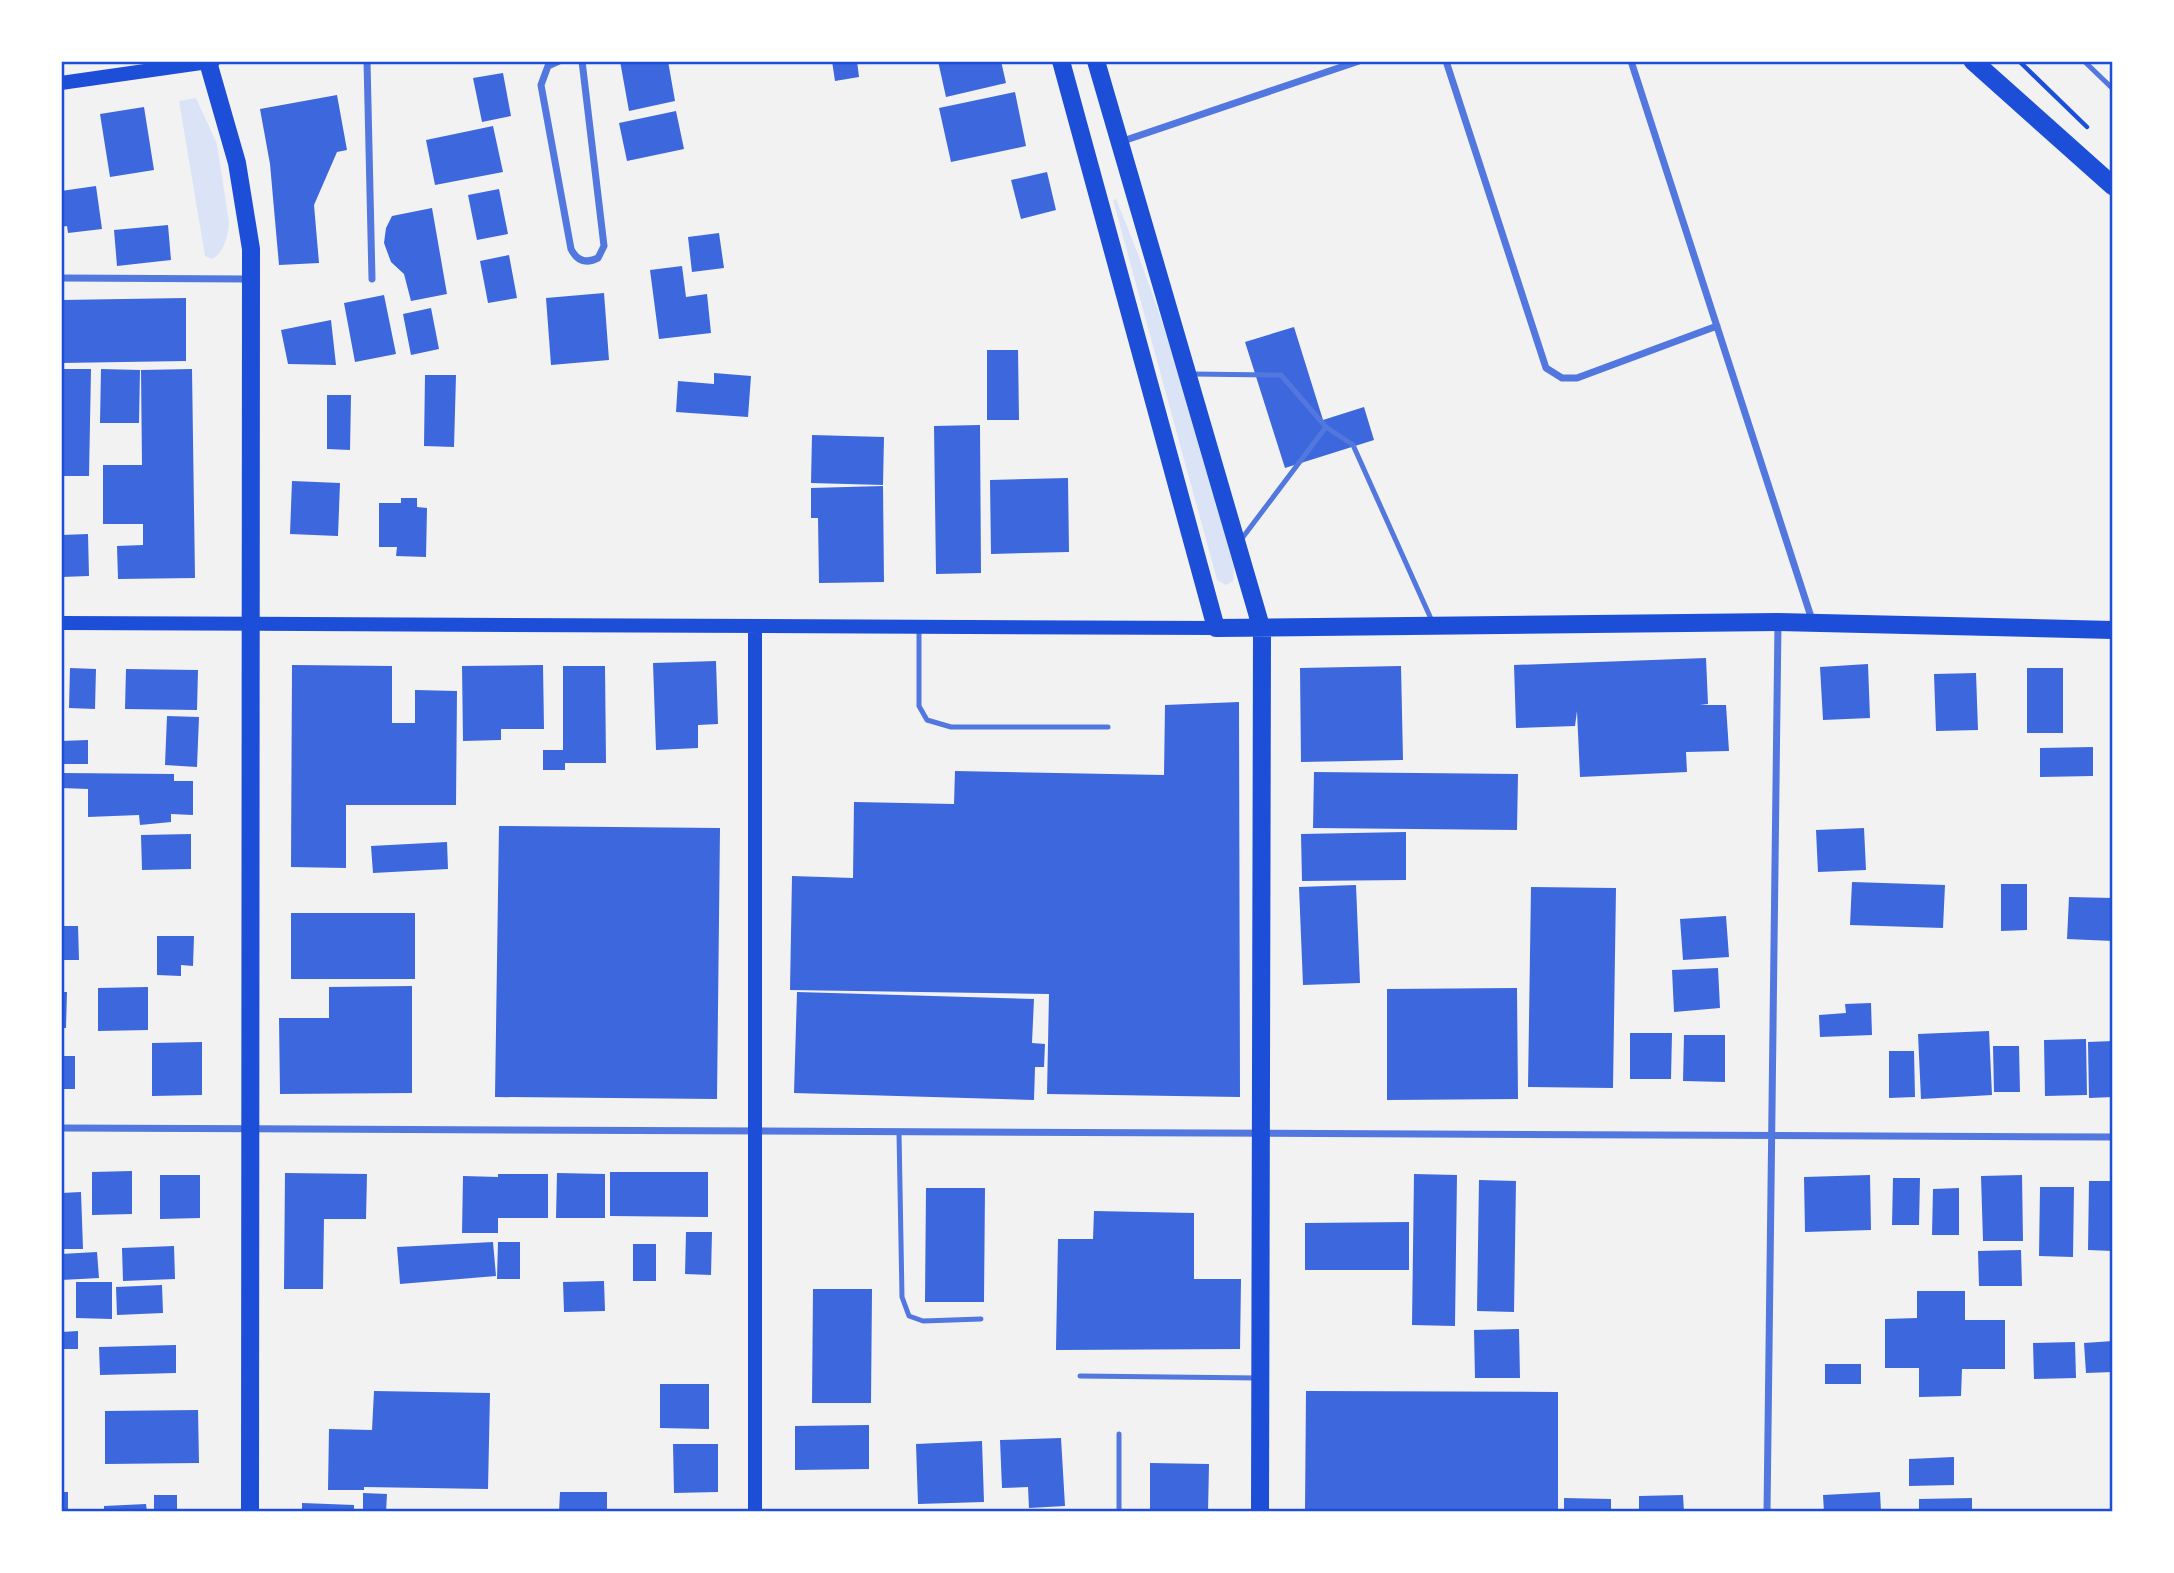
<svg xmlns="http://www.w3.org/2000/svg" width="2174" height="1573" viewBox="0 0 2174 1573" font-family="'DM Sans',sans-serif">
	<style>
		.green { fill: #dbe4f7 }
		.building { fill: #3d67dc }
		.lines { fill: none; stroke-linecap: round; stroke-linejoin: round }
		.path { stroke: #1d4ed8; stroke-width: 4.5 }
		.service { stroke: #5277de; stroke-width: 5 }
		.minor { stroke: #5277de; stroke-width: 7 }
		.secondary { stroke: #1d4ed8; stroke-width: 14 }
		.primary { stroke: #1d4ed8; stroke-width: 18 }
		.trunk { stroke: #1d4ed8; stroke-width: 19 }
		.neatline { fill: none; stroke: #1d4ed8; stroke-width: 2.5 }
	</style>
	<rect width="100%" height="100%" fill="#f2f2f2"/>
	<path class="green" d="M196 98 217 144 229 223C228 236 224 253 212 259L205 256 179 101Z
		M1116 199C1166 318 1200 443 1234 568L1233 581 1226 585 1217 580 1113 200Z"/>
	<path class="building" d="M620 61H668L675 101 629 111Z
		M832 61H857L859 77 835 81Z
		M938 61H1001L1006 83 946 97Z
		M503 73 511 116 482 122 473 78Z
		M1015 92 1026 146 951 162 939 108Z
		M337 95 347 150 337 152 314 205 319 263 279 265 270 164 260 109Z
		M144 107 154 170 110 177 100 114Z
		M676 111 684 149 627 161 619 123Z
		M493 126 503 172 435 185 426 140Z
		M1047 172 1056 210 1021 219 1011 180Z
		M96 186 102 229 68 233 67 226 61 227V191Z
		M499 189 508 234 477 240 468 195Z
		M432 208 447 294 411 301 404 274 391 262 384 243 386 228 392 216Z
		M168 225 171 260 117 266 114 230Z
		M719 233 724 268 692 272 688 237Z
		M509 255 517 298 488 303 480 261Z
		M682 266 686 297 707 294 711 333 659 339 650 270Z
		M604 293 609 360 551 365 546 298Z
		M384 295 396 354 355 362 344 303Z
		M186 298V361L61 363V300Z
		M431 308 439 349 411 355 403 314Z
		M331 320 336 365 288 364 281 330Z
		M1294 327 1323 420 1364 407 1374 440 1285 468 1245 342Z
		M987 350H1018L1019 420H987Z
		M61 369H91L89 476H61Z
		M101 369 140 370 139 423H100Z
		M192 369 195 578 118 579 117 546 143 545V524H103V465H142L141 370Z
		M714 373 751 376 748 417 676 412 678 381 714 384Z
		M425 375H456L454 447 424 446Z
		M327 395H351L350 450 327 449Z
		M980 425 981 573 936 574 934 426Z
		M812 435 884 437 883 485 811 483Z
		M1068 478 1069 552 991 554 990 480Z
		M292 481 340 483 338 536 290 534Z
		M883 486 884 582 819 583 818 518H811V488Z
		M401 498H417V507L427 508 426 557 396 556 397 547H379V503H401Z
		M88 534 89 576 61 577V535Z
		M1706 658 1708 704 1700 705H1726L1729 751 1686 752 1687 772 1580 777 1577 711 1575 726 1516 728 1514 665Z
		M716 661 718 724 698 725V748L656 750 653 663Z
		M1868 664 1870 718 1823 720 1820 667Z
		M292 665 392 666V723H415V690L457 691 456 805H346V868L291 867Z
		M543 665 544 729H501V740L463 741 462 666Z
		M563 666H605L606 763H565V770H543V750H563Z
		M1401 666 1403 760 1301 762 1300 668Z
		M70 668 96 669 95 709 69 708Z
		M2027 668H2063V733H2027Z
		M126 669 198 670 197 710 125 709Z
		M1976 673 1978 730 1936 731 1934 674Z
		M1239 702 1240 1097 1047 1094 1049 994 790 990 792 876 853 878 854 802 954 804 955 771 1164 775 1165 705Z
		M167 716 199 717 197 767 165 765Z
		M88 740V764H61V741Z
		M2093 747V776L2040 777V748Z
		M1314 772 1518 774 1517 830 1313 828Z
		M61 773 174 774V781H193V815L171 814V822L140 825 139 815 88 817V789L61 788Z
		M499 826 720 828 717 1099 495 1097Z
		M1864 828 1866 870 1818 872 1816 830Z
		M1406 832V880L1302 881 1301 834Z
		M191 834V869L142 870 141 835Z
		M447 842 448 869 373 873 371 846Z
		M1852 882 1945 885 1943 928 1850 925Z
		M2001 884H2027V930L2001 931Z
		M1356 885 1360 983 1303 985 1299 887Z
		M1531 887 1616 888 1613 1088 1528 1087Z
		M2069 897 2113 898V941L2067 939Z
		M291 913H415V979H291Z
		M1726 916 1729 957 1683 960 1680 919Z
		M61 926H78L79 960H61Z
		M157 936H194L193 966 181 965V976L157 975Z
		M1718 968 1720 1008 1674 1012 1672 970Z
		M412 986V1093L280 1094 279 1018H329V987Z
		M148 987V1030L98 1031V988Z
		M1517 988 1518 1099 1387 1100V989Z
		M61 992H67L66 1028H61Z
		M797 992 1034 999 1032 1043 1045 1044 1044 1067H1035L1034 1100 794 1093Z
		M1871 1003 1872 1035 1820 1037 1819 1015 1846 1013 1845 1004Z
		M1989 1031 1992 1095 1921 1099 1918 1034Z
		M1630 1033H1672L1671 1079H1630Z
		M1684 1035H1725V1082L1683 1081Z
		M2086 1039 2087 1095 2045 1096 2044 1040Z
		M2113 1041V1097L2089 1098 2088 1042Z
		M202 1042V1095L152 1096V1043Z
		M1993 1046H2019L2020 1092H1994Z
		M1889 1051H1914L1915 1097 1889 1098Z
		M61 1056H75V1089H61Z
		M132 1171V1214L92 1215V1172Z
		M610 1172H708V1217L610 1216Z
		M285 1173 367 1174 366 1219H324L323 1289H284Z
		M557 1173 605 1174V1218H556Z
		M498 1174H548V1218H498V1233H462L463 1176 498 1177Z
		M1414 1174 1457 1175 1455 1326 1412 1325Z
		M160 1175H200V1218L160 1219Z
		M1870 1175 1871 1230 1805 1232 1804 1177Z
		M2022 1175 2023 1241H1983L1981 1176Z
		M1893 1178H1920L1919 1225H1892Z
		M1479 1180 1516 1181 1514 1312 1477 1311Z
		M2089 1181H2113V1251L2088 1250Z
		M2040 1187H2074L2073 1257 2039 1256Z
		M926 1188H985L984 1302H925Z
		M1959 1188V1235H1932L1933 1189Z
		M81 1192 83 1249H61V1193Z
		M1094 1211 1194 1213V1279H1241L1240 1349 1056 1350 1058 1239H1093Z
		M1409 1222V1270H1305V1223Z
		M686 1232H712L711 1275 685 1274Z
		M493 1242 496 1276 400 1284 397 1247Z
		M498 1242H520V1279H497Z
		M633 1244H656V1281H633Z
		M174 1246 175 1279 123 1281 122 1248Z
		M2021 1250 2022 1286H1979L1978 1251Z
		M97 1252 99 1278 61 1280V1254Z
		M604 1281 605 1311 564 1312 563 1282Z
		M76 1282H112V1319L76 1318Z
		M162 1285 163 1313 117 1315 116 1287Z
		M813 1289H872L871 1403H812Z
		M1917 1291H1965V1320H2005V1369H1962L1961 1396 1919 1397V1368H1885V1319L1917 1318Z
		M1519 1329 1520 1378H1475L1474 1330Z
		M78 1331V1349H61V1332Z
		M2113 1341V1372L2086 1373 2084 1343Z
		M2075 1342 2076 1378 2034 1379 2033 1343Z
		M176 1345V1373L100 1375 99 1347Z
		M1825 1364H1861V1384H1825Z
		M660 1384H709V1429L660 1428Z
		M374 1391 490 1393 488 1489 364 1487V1490H328L329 1429 372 1430Z
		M1306 1391 1558 1392V1512H1305Z
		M198 1410 199 1463 105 1464V1411Z
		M869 1425V1469L795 1470V1426Z
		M1061 1438 1065 1506 1029 1508 1028 1487 1002 1488 1000 1440Z
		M982 1441 984 1502 918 1504 916 1444Z
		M673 1444H718V1492L674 1493Z
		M1954 1457V1485L1909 1486V1459Z
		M1150 1463 1209 1464 1208 1512H1150Z
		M61 1492H68V1512H61Z
		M560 1492H607V1512H559Z
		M1880 1492 1881 1512H1824L1823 1495Z
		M363 1493 387 1494 386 1512H363Z
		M154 1495H177V1512H154Z
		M1683 1495 1684 1512H1639V1496Z
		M1564 1498 1611 1499V1512H1564Z
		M1972 1498V1512H1919V1499Z
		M302 1503 354 1505V1512H302Z
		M146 1504 147 1512H104V1506Z"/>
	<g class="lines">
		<path class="path" d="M2019 61 2087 127"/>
		<path class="service" d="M2084 61 2113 89
			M1192 374 1281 375 1326 427
			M1240 541 1326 427 1353 445 1432 621
			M919 628V706L927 720 951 727H1108
			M899 1132 902 1297 909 1316 923 1321 981 1319
			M1080 1376 1258 1378
			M1119 1434V1512"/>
		<path class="minor" d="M367 61 372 279
			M559 61 548 66 541 85 571 249C577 261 586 264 598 258L604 246 582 61
			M1446 61 1546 368 1562 378H1577L1717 326
			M1631 61 1813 623
			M1120 142 1359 61
			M61 278 250 279
			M61 1128 2113 1137
			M1767 1512 1778 623"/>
		<path class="secondary" d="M61 83 208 62
			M61 623 1216 628
			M755 628V1512"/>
		<path class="primary" d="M211 61 208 62 237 163 251 249 250 1512
			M1061 61 1216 628 1778 622 2113 630
			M1096 61 1262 630 1260 1512"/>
		<path class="trunk" d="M1973 61 2113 186"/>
	</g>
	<rect width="2174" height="1573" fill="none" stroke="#ffffff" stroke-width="126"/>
	<rect x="63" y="63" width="2048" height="1447" class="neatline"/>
</svg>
